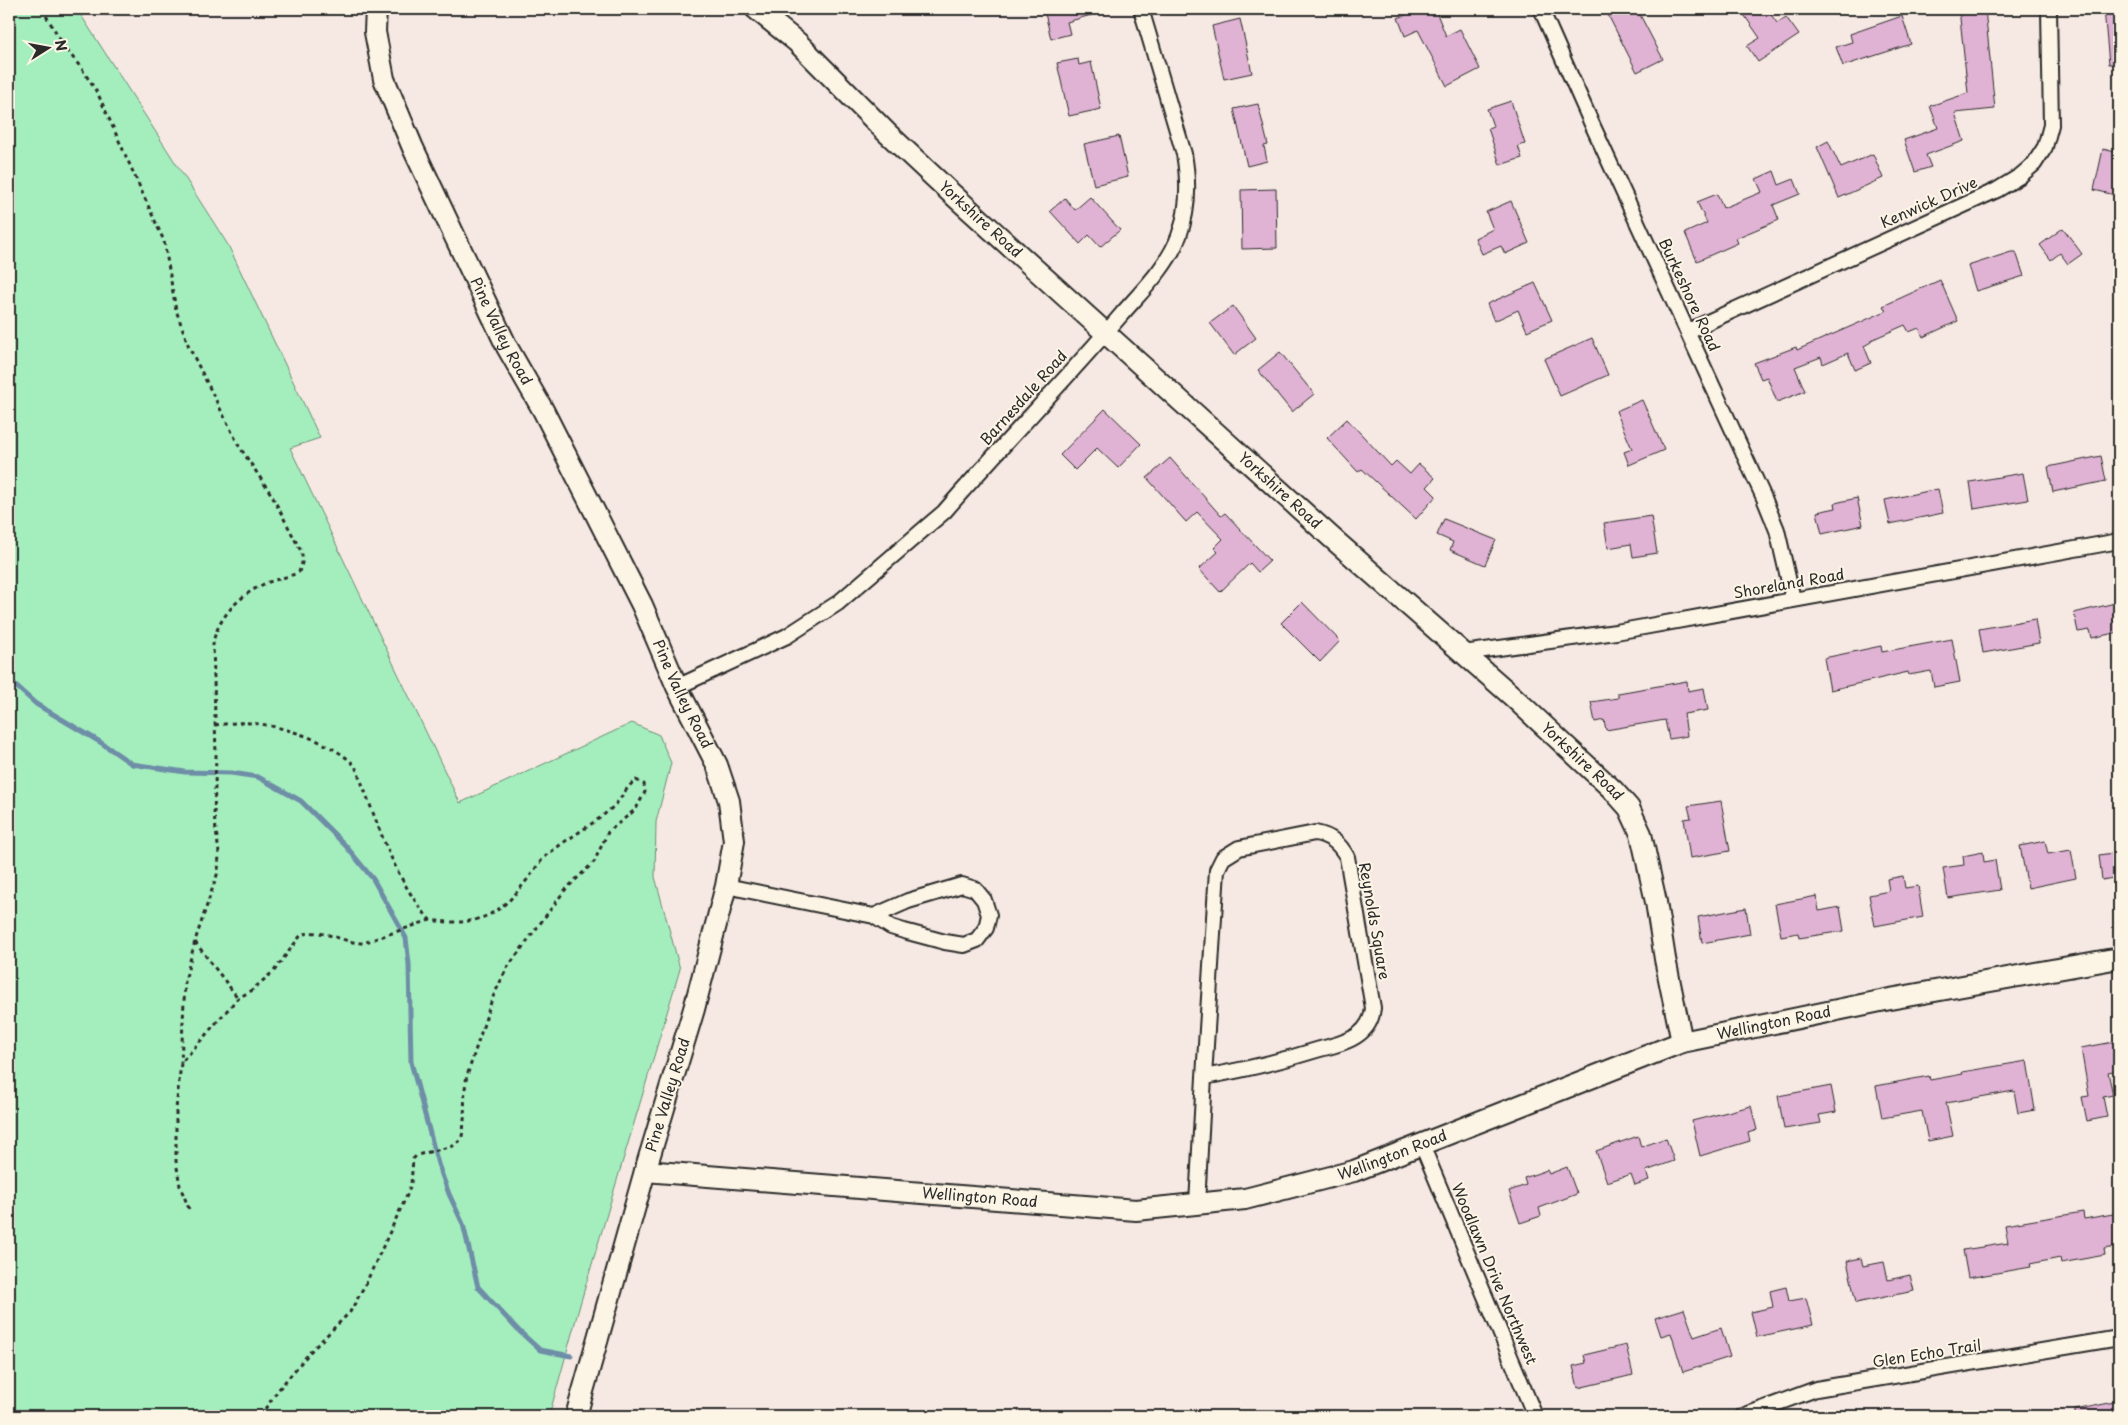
<svg xmlns="http://www.w3.org/2000/svg" width="2128" height="1425" viewBox="0 0 2128 1425" font-family="'Playpen Sans',sans-serif">
	<style>
		.green { fill: #a4eebd; stroke: #688c74 }
		.lines { fill: none; stroke-linecap: round; stroke-linejoin: round }
		.stream { stroke: #6e8da7; stroke-width: 5 }
		.building { fill: #e0b2d4; stroke: #2b2b2b }
		.street-casing { stroke: #2b2b2b; stroke-width: 18 }
		.secondary-casing { stroke: #2b2b2b; stroke-width: 24 }
		.path { stroke: #2b2b2b; stroke-width: 3; stroke-dasharray: 4 4; stroke-linecap: butt }
		.street { stroke: #fcf5e5; stroke-width: 14 }
		.secondary { stroke: #fcf5e5; stroke-width: 20 }
		.labels { text-anchor: middle; stroke-width: 4; stroke-linejoin: round; paint-order: stroke }
		.street-label { font-size: 15px; fill: #2b2b2b; stroke: #fcf5e5 }
	</style>
	<rect width="100%" height="100%" fill="#f6e8e2"/>
	<filter id="ink" filterUnits="userSpaceOnUse"><feTurbulence type="fractalNoise" baseFrequency=".02" numOctaves="2"/><feDisplacementMap in="SourceGraphic" scale="10" xChannelSelector="R" yChannelSelector="G"/><feConvolveMatrix kernelMatrix="1 2 1 2 8 2 1 2 1" color-interpolation-filters="sRGB"/></filter>
	<g filter="url(#ink)">
		<path class="green" d="M9 9H77L228 245 320 438 290 448 460 803 632 723 659 735 671 763 656 822 655 877 680 969 581 1301 549 1416H9Z"/>
		<g class="lines">
			<path class="stream" d="M9 680 36 704 100 742 132 764 185 772 231 773 258 777 301 801 345 845 373 879 406 938 409 964 411 1062 438 1164 449 1194 463 1224 478 1287 518 1330 540 1350 571 1356"/>
		</g>
		<path class="building" d="M1044 9H1097L1098 13 1067 22 1070 34 1051 39Z
			M1406 9H1435L1446 36 1460 29 1480 69 1447 86 1418 30 1405 36 1398 18 1408 14Z
			M1605 9H1637L1663 59 1637 72Z
			M1740 9H1767L1777 23 1786 17 1799 35 1758 62 1747 46 1760 38Z
			M1959 9H1985L1995 109 1955 113 1964 141 1926 155 1931 167 1915 172 1904 140 1938 128 1930 106 1968 93Z
			M2104 9H2119V64H2109Z
			M1902 16 1911 44 1843 66 1836 47 1852 42 1850 34Z
			M1240 19 1252 73 1224 79 1212 26Z
			M1078 59 1079 65 1091 62 1101 109 1069 116 1057 63Z
			M1511 101 1525 144 1518 146 1522 158 1500 165 1488 128 1493 126 1487 109Z
			M1258 104 1268 145 1264 146 1267 161 1247 166 1234 109Z
			M1119 136 1128 177 1094 185 1084 144Z
			M1828 141 1841 168 1873 154 1883 178 1839 198 1817 147Z
			M2103 149 2119 153V196L2094 190Z
			M1774 171 1779 185 1794 179 1800 194 1773 205 1779 220 1736 238 1738 243 1697 261 1685 233 1707 223 1697 202 1717 194 1723 208 1762 192 1756 179Z
			M1276 189 1277 248 1242 249 1241 190Z
			M1090 197 1120 230 1100 247 1089 235 1080 244 1050 211 1065 198 1075 210Z
			M1511 201 1529 243 1505 254 1501 246 1482 254 1475 238 1493 229 1486 212Z
			M2063 228 2082 254 2068 264 2060 253 2051 260 2040 245Z
			M2011 252H2016L2024 276 1976 291 1968 266Z
			M1940 280 1958 321 1923 337 1919 328 1909 332 1905 325 1871 340V342L1864 346 1871 363 1855 370 1848 353 1823 364 1821 357 1795 367 1805 391 1777 402 1767 377 1761 379 1754 363 1796 347 1797 350 1886 311 1883 306Z
			M1535 283 1552 320 1527 331 1518 310 1494 321 1487 304Z
			M1233 306 1256 338 1234 355 1210 323Z
			M1592 338 1608 375 1560 396 1544 359Z
			M1280 352 1314 394 1292 412 1258 370Z
			M1642 400 1664 450 1629 465 1624 452 1632 449 1616 411Z
			M1105 409 1141 444 1118 468 1097 448 1075 470 1060 455Z
			M1347 419 1391 466 1396 461 1410 474 1419 464 1435 478 1427 487 1436 496 1416 519 1362 469 1358 472 1327 438Z
			M2101 456 2106 481 2053 492 2048 467Z
			M1170 458 1221 516 1225 513 1270 561 1258 572 1250 563 1220 592 1199 569 1218 552 1214 548 1223 539 1197 512 1186 522 1147 478Z
			M2023 473 2028 500 1974 509 1970 482Z
			M1938 489 1943 513 1890 524 1885 500Z
			M1857 498 1863 525 1822 534 1817 512 1836 508 1835 503Z
			M1651 516 1657 553 1633 557 1631 544 1608 548 1604 523Z
			M1444 519 1496 540 1485 565 1450 550 1453 542 1437 535Z
			M1302 602 1340 641 1320 662 1281 623Z
			M2115 603 2119 632 2092 638 2090 630 2078 632 2074 613Z
			M2035 619 2039 643 1983 653 1979 629Z
			M1952 639 1960 682 1934 687 1931 671 1909 675 1908 672 1830 690 1824 658 1881 646 1882 652Z
			M1687 681 1688 691 1704 688 1708 710 1684 714 1687 736 1669 739 1665 720 1606 730 1604 720 1595 722 1591 702 1618 698V693Z
			M1721 801 1730 851 1690 858 1684 819 1691 818 1688 806Z
			M2045 841 2048 854 2071 850 2076 878 2028 888 2020 846Z
			M1983 852 1984 862 1995 860 2000 890 1948 898 1943 868 1964 865 1963 856Z
			M2119 852V877L2102 880 2099 855Z
			M1903 876 1905 888 1918 886 1923 917 1875 926 1869 895 1889 891 1887 879Z
			M1817 896 1819 911 1840 907 1844 931 1799 938 1798 933 1781 936 1775 904Z
			M1746 908 1750 934 1702 943 1698 917Z
			M2119 1041V1070L2108 1072 2113 1095 2103 1097 2107 1117 2087 1121 2082 1097 2089 1096 2081 1048Z
			M2027 1061 2035 1110 2018 1113 2014 1091 1946 1103 1953 1136 1928 1141 1922 1111 1882 1118 1876 1086 1929 1076 1930 1080 1963 1074 1962 1072Z
			M1831 1086 1836 1112 1819 1115 1821 1123 1784 1129 1778 1096Z
			M1751 1106 1757 1130 1748 1133 1750 1141 1700 1156 1692 1121Z
			M1638 1136 1641 1147 1666 1138 1674 1161 1646 1171 1649 1180 1635 1185 1631 1174 1607 1182 1596 1151Z
			M1567 1167 1577 1194 1539 1208 1541 1216 1520 1223 1509 1191 1526 1185 1524 1178 1547 1170 1549 1174Z
			M2083 1212 2084 1219 2119 1213V1241L2116 1242V1247L2104 1249 2105 1255 2061 1263 2060 1258 2030 1264 2031 1267 1968 1278 1963 1250 2008 1243 2005 1225Z
			M1861 1258 1863 1266 1884 1262 1888 1280 1910 1275 1914 1291 1856 1303 1847 1261Z
			M1786 1287 1789 1301 1806 1298 1813 1325 1757 1337 1751 1312 1773 1307 1770 1291Z
			M1684 1309 1694 1337 1721 1328 1730 1357 1683 1372 1671 1333 1661 1336 1655 1318Z
			M1626 1345 1633 1375 1578 1388 1573 1366 1586 1363 1584 1355Z
			M2119 1401V1416H2075V1410Z"/>
		<g class="lines">
			<defs>
				<path id="street" d="M1541 9 1591 122 1764 498 1777 530 1793 599
					M1688 331 1997 190 2020 176 2034 164 2045 147 2051 125 2049 9
					M1463 653 1616 632 2119 541
					M677 687 787 636 838 603 931 523 944 512C1002 445 1064 382 1121 315 1142 291 1168 266 1179 236 1189 209 1189 182 1184 154L1141 9
					M1315 833C1331 836 1339 843 1347 857L1373 1008C1372 1019 1368 1027 1359 1034 1349 1042 1332 1046 1320 1049 1282 1061 1243 1070 1204 1077L1217 870 1223 858 1239 848Z
					M726 886 874 916 908 901 962 885 975 889 984 900 989 915 986 928 977 940 964 945 945 942 904 931 891 927 874 916
					M1422 1145 1535 1416
					M1197 1204 1204 1077
					M1743 1416 1816 1389 2119 1338"/>
				<g id="secondary">
					<path id="s1" d="M376 9 375 32 384 79 413 148 507 347 543 410 642 605 677 687 717 765 729 801 734 841 726 886 694 1009 645 1171 576 1416"/>
					<path id="s2" d="M756 9 797 42 886 132 951 193 1332 538 1511 695 1613 790 1629 808 1641 834 1656 902 1665 959 1682 1042"/>
					<path id="s3" d="M645 1171 1136 1210 1245 1199 1354 1171 1682 1042 1890 999 2119 958"/>
				</g>
			</defs>
			<use href="#street" class="street-casing"/>
			<use href="#secondary" class="secondary-casing"/>
			<path class="path" d="M42 9 66 49 82 69 98 94 164 241 176 310 189 347 239 446 271 494 302 553V563L299 572C287 578 274 579 262 585 239 596 219 617 213 642L216 756 214 815 219 853 218 872 195 941 185 981 181 1063
				M215 725C226 724 238 722 250 723 281 725 334 742 355 766 377 819 391 875 430 920 475 927 499 917 526 881 533 873 538 863 545 857 566 838 593 826 614 806 622 798 626 787 636 780L644 784 645 792 636 809 608 832 594 862 565 890 507 968 492 999 467 1076C462 1098 467 1119 461 1140L453 1146 417 1155 413 1159 411 1184 408 1193 366 1283 350 1312 310 1352 279 1389 260 1416
				M195 942 238 998
				M189 1209 180 1186 176 1161V1109L181 1063 238 998 251 991 274 971 301 935C323 927 341 943 363 943L430 920"/>
			<use href="#street" class="street"/>
			<use href="#secondary" class="secondary"/>
		</g>
	</g>
	<g class="labels">
		<g class="street-label">
			<text transform="translate(1929 203) rotate(-24)" y="5">Kenwick Drive</text>
			<text dy="5" stroke="none"><textPath href="#s2" startOffset="308">Yorkshire Road</textPath></text>
			<text transform="translate(1689 295) rotate(65)" y="5">Burkeshore Road</text>
			<text dy="5" stroke="none"><textPath href="#s1" startOffset="349">Pine Valley Road</textPath></text>
			<text transform="translate(1024 398) rotate(-48)" y="5">Barnesdale Road</text>
			<text dy="5" stroke="none"><textPath href="#s2" startOffset="712">Yorkshire Road</textPath></text>
			<text transform="translate(1789 584) rotate(-10)" y="5">Shoreland Road</text>
			<text dy="5" stroke="none"><textPath href="#s1" startOffset="755">Pine Valley Road</textPath></text>
			<text dy="5" stroke="none"><textPath href="#s2" startOffset="1118">Yorkshire Road</textPath></text>
			<text transform="translate(1374 921) rotate(80)" y="5">Reynolds Square</text>
			<text dy="5" stroke="none"><textPath href="#s3" startOffset="1161">Wellington Road</textPath></text>
			<text transform="translate(668 1095) rotate(-73)" y="5">Pine Valley Road</text>
			<text dy="5" stroke="none"><textPath href="#s3" startOffset="756">Wellington Road</textPath></text>
			<text dy="5" stroke="none"><textPath href="#s3" startOffset="336">Wellington Road</textPath></text>
			<text transform="translate(1494 1274) rotate(67)" y="5">Woodlawn Drive Northwest</text>
			<text transform="translate(1927 1354) rotate(-9)" y="5">Glen Echo Trail</text>
		</g>
	</g>
	<rect width="2128" height="1425" fill="none" stroke="#fcf5e5" stroke-width="30"/>
	<rect x="15" y="15" width="2098" height="1395" fill="none" stroke="#2b2b2b" stroke-width="2" filter="url(#ink)"/>
	<g transform="translate(48 48) rotate(79)" stroke="#fcf5e5" stroke-width="4" paint-order="stroke">
	<path d="M0-4L9 19L0 12L-9 19Z" fill="#2b2b2b"/>
	<text y="-8" font-size="14" font-weight="bold" text-anchor="middle" fill="#2b2b2b">N</text>
	</g>
</svg>
